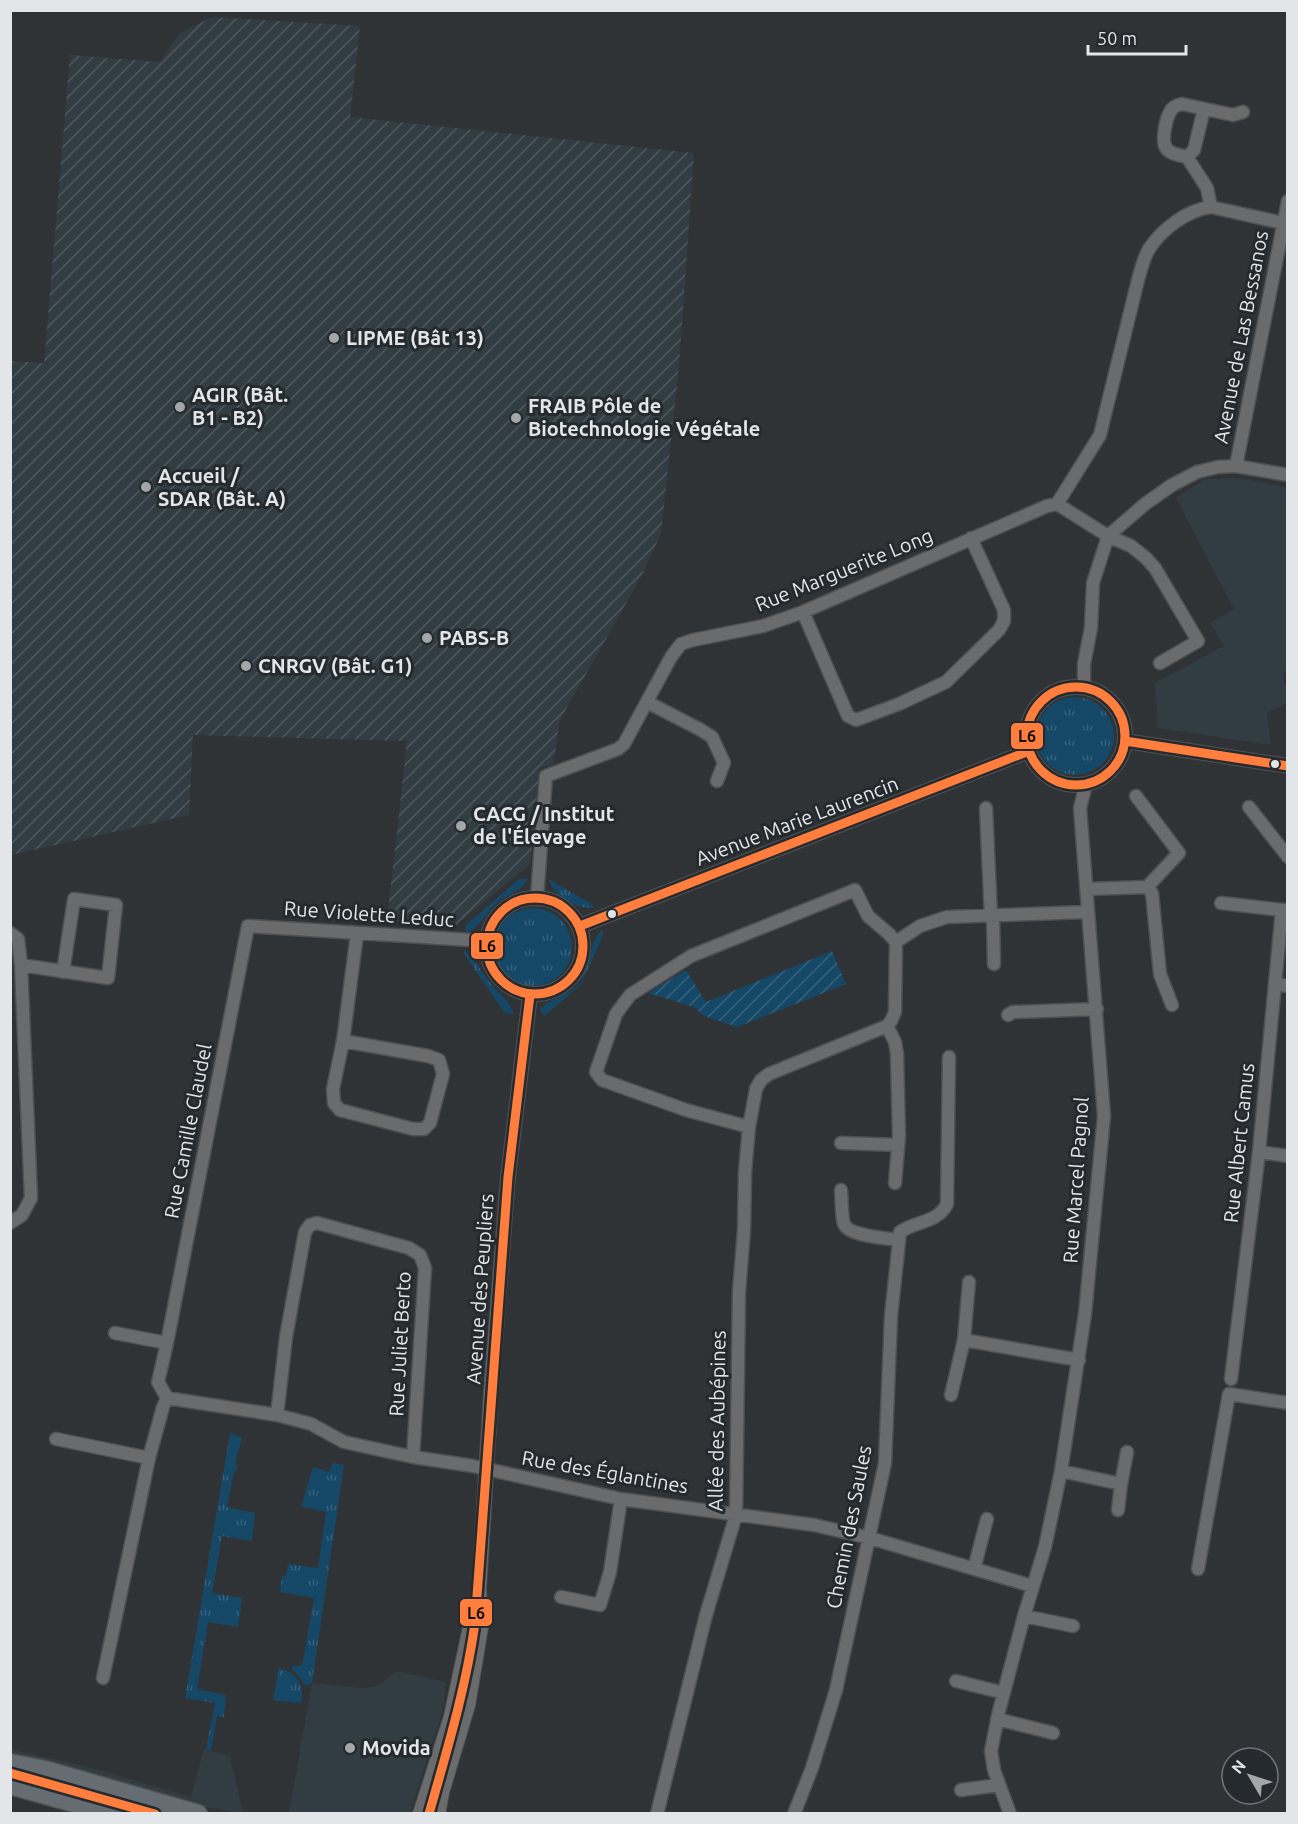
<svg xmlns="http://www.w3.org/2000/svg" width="1298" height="1824" viewBox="0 0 1298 1824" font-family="Ubuntu,sans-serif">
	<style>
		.built { fill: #323c43 }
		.industrial { fill: url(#industrial-furrows) }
		.grass { fill: url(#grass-tufts) }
		.garden { fill: url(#garden-furrows) }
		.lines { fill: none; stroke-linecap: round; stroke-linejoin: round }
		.minor-casing { stroke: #4e5052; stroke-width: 15 }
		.tertiary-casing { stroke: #4e5052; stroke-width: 16 }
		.primary-casing { stroke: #4e5052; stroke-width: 21 }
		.minor { stroke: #696b6c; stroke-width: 12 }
		.tertiary { stroke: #696b6c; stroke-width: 14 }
		.primary { stroke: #656d73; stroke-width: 18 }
		.bus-1-casing { stroke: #252a2e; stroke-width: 14 }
		.bus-1 { stroke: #ff7e3e; stroke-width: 9 }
		.poi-dot { fill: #a4a7aa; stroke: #252a2e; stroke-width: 2 }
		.bus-dot { fill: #e3e6e9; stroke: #252a2e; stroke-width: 2 }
		.labels { text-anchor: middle; stroke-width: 6; stroke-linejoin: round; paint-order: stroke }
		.street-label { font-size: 20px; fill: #e3e6e9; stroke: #252a2e }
		.poi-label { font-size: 20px; font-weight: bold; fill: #e3e6e9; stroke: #252a2e; text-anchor: start }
		.line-badge { stroke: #252a2e; stroke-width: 2 }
		.pale-badge-label { font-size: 16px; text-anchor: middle; font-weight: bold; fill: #111 }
	</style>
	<defs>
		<pattern id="industrial-furrows" width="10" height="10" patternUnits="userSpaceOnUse" patternTransform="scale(1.5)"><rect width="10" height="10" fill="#323c43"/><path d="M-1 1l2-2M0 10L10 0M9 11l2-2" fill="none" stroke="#50585e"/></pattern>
		<pattern id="grass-tufts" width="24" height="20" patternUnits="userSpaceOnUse" patternTransform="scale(1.5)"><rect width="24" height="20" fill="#154766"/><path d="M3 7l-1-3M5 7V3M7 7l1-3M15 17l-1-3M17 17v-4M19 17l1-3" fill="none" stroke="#37627c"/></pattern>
		<pattern id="garden-furrows" width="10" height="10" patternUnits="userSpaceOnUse" patternTransform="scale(1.5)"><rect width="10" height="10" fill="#154766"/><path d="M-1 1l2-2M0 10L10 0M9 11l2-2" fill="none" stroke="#37627c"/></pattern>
	</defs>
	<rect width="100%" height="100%" fill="#303336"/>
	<path class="built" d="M1236 478 1287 487 1288 669 1282 675 1287 690V703L1267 713 1271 745 1158 728 1155 683 1224 646 1210 623 1234 609 1176 498 1205 479Z
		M396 1671 446 1682 443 1709 410 1813H289L312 1683 363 1688 378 1686Z
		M10 1749 92 1768 191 1797 204 1749 211 1751 230 1756 243 1813 196 1806 11 1757Z"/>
	<path class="industrial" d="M212 17 360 26 350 117 694 153 679 367 661 534 640 579 560 720 553 765 540 767 530 864 456 925 387 920 407 741 193 735 189 815 11 855 10 361 44 363 70 55 160 62 180 33Z"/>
	<path class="grass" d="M1036 736a39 39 0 1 1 78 0a39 39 0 1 1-78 0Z
		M519 879H528C522 890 511 893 501 900 487 909 482 927 465 933L466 925Z
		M548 879 592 904 594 908C575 908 556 898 548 879Z
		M494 947a39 39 0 1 1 78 0a39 39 0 1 1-78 0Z
		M602 930 603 935 583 980 577 988 544 1016 540 1010C551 996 572 996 582 979 590 963 589 943 602 930Z
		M464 950C475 959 479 969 488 980 498 994 508 997 514 1015L504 1012 464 954Z
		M230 1433 242 1438 235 1463 237 1464 236 1471H234L227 1507 255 1513 252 1541 222 1536 212 1593 242 1598 238 1627 208 1622 197 1689 226 1695 224 1717 217 1716 211 1751 206 1749 215 1703 185 1698Z
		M332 1463 344 1465 312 1683 305 1686 300 1678 292 1669 293 1665 302 1666 314 1598 280 1592 282 1576H286L288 1564 318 1568 326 1512 301 1507 313 1467 329 1472Z
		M279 1668C297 1673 305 1685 301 1703L273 1700Z"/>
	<path class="garden" d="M832 951 846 984 737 1027 704 1016 694 1007 648 993 686 970 706 1002Z"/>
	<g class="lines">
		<defs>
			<path id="minor" d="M1187 157 1194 150 1204 109
				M1211 207 1207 188 1187 157C1179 155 1168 154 1165 146 1162 138 1166 119 1170 112 1172 107 1177 105 1182 104L1233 115 1243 112
				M1236 466 1288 475
				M1057 504 1100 435 1139 276C1142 267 1144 257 1149 249 1162 229 1187 210 1211 207L1283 223
				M1057 504 1108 536 1131 546 1146 558 1155 568 1198 641 1160 663
				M803 612 848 716 856 720 899 704 946 682 999 630 1004 621V610L971 538
				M1084 687V664L1091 628 1093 583 1108 536 1145 504 1172 485 1197 472 1218 467 1236 466 1288 201
				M647 702 701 730 712 737 724 763 717 781
				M1136 796 1179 853 1147 887
				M1249 807 1288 857
				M986 808 991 917
				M1087 889 1147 887 1152 893 1160 974 1172 1005
				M537 898 546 776 618 749 624 744 671 657 681 644 693 640 763 626 803 612 1047 506 1057 504
				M1221 903 1282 910
				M993 917 994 964
				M10 933 18 939 21 965 31 1198 22 1215 10 1223
				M21 965 108 978 116 905 74 899 63 972
				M1275 984 1288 986
				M1008 1015 1013 1012 1097 1009
				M887 1026 895 1042 897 1054 899 1136 895 1183
				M343 1041 428 1056 439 1060 443 1074 430 1123 424 1129H413L340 1110 334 1103 333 1089 343 1041 357 934
				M749 1127 686 1110 602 1080 596 1072 616 1014 630 995 691 956 855 890 868 916 889 934 896 942
				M841 1143 898 1145
				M1259 1152 1288 1156
				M841 1190C842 1200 841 1214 844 1224 849 1236 886 1238 898 1240
				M115 1333 167 1343
				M964 1340 1079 1360
				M1231 1379 1259 1152 1282 910H1288
				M951 1395 964 1340 969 1282
				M167 1398 277 1415 311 1424 344 1442 413 1457 473 1466 621 1499 814 1525 870 1538 1032 1586
				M277 1415 286 1337 305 1232 310 1225 317 1223 409 1248 420 1255 425 1268 413 1457
				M56 1439 149 1458
				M1061 1471 1121 1484 1118 1510
				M1121 1484 1127 1452
				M974 1569 987 1519
				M1198 1569 1229 1394 1288 1403
				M561 1597 600 1605 610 1572 621 1499
				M1024 1616 1073 1626
				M103 1678 149 1458 163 1407 167 1398 158 1382 167 1343 248 926 487 941
				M956 1681 1004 1693
				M997 1719 1053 1733
				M961 1790 999 1785
				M657 1814 706 1615 736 1515 739 1292 744 1230 745 1172 749 1127 756 1089 761 1080 769 1074 887 1026 891 1021 895 1012 896 942 920 926 947 917 1088 912
				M794 1814 812 1768 836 1690 885 1463 891 1316 900 1232C915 1221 938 1223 947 1204L949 1057
				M1010 1814 994 1770 991 1751 999 1711 1024 1616 1045 1547 1061 1471 1085 1314 1104 1116 1080 808 1086 784"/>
			<path id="tertiary" d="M1027 736a49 49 0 1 1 98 0a49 49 0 1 1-98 0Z
				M1125 741 1288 766
				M487 946a48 48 0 1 1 96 0a48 48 0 1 1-96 0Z
				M580 926 1029 751
				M420 1814 451 1717 475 1604
				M438 1814 442 1792 468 1705 481 1627 479 1588 491 1393 508 1177 530 995"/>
			<path id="primary" d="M10 1763 45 1770 198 1814
				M10 1785 114 1814"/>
		</defs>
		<use href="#minor" class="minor-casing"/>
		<use href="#tertiary" class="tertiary-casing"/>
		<use href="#primary" class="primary-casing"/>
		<use href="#minor" class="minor"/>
		<use href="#tertiary" class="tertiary"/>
		<use href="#primary" class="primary"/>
		<defs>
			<path id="bus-1" d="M1027 736a49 49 0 1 1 98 0a49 49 0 1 1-98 0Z
				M1125 741 1288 766
				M487 946a48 48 0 1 1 96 0a48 48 0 1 1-96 0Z
				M580 926 1029 751
				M10 1773 155 1814
				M429 1814C447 1750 466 1688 475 1623L508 1177 530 995"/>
		</defs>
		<use href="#bus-1" class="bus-1-casing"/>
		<use href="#bus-1" class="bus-1"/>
	</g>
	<g class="poi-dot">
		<circle cx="334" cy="338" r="6"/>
		<circle cx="180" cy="407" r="6"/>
		<circle cx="516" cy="418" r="6"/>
		<circle cx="146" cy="487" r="6"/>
		<circle cx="427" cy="638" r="6"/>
		<circle cx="246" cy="666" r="6"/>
		<circle cx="461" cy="826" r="6"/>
		<circle cx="350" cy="1748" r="6"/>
	</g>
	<g class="bus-dot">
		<circle cx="1275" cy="764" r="5"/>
		<circle cx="612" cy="914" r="5"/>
	</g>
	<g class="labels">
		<g class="street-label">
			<text transform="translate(1241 337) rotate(-79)" y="7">Avenue de Las Bessanos</text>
			<text transform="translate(844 570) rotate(-22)" y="7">Rue Marguerite Long</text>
			<text transform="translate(797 821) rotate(-21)" y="7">Avenue Marie Laurencin</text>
			<text transform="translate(369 914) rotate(4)" y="7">Rue Violette Leduc</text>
			<text transform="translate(188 1131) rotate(-79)" y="7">Rue Camille Claudel</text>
			<text transform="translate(1239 1143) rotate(-84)" y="7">Rue Albert Camus</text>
			<text transform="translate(1076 1180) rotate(-86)" y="7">Rue Marcel Pagnol</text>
			<text transform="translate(480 1289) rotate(-86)" y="7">Avenue des Peupliers</text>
			<text transform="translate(400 1344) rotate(-87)" y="7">Rue Juliet Berto</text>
			<text transform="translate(717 1421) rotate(-89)" y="7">Allée des Aubépines</text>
			<text transform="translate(605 1472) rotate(10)" y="7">Rue des Églantines</text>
			<text transform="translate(849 1527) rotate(-79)" y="7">Chemin des Saules</text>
		</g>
		<g class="poi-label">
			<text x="346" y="345">LIPME (Bât 13)</text>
			<text x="192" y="402">AGIR (Bât.<tspan x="192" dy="23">B1 - B2)</tspan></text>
			<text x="528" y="413">FRAIB Pôle de<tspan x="528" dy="23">Biotechnologie Végétale</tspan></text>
			<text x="158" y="483">Accueil /<tspan x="158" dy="23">SDAR (Bât. A)</tspan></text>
			<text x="439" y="645">PABS-B</text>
			<text x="258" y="673">CNRGV (Bât. G1)</text>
			<text x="473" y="821">CACG / Institut<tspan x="473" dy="23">de l'Élevage</tspan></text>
			<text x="362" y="1755">Movida</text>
		</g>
	</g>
	<g class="line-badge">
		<rect x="1010" y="722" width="34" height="28" rx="6" fill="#ff7e3e"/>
		<rect x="470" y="932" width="34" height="28" rx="6" fill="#ff7e3e"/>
		<rect x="459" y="1598" width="34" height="29" rx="6" fill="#ff7e3e"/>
	</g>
	<g class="pale-badge-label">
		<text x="1027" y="742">L6</text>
		<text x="487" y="952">L6</text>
		<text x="476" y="1619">L6</text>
	</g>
	<rect width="1298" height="1824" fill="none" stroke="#e3e6e9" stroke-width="24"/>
	<g transform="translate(1250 1776) rotate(309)"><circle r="28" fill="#252a2e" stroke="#717579" stroke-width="1.5"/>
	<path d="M0-4.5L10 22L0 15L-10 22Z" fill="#a4a7aa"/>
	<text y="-9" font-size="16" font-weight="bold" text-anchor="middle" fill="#e3e6e9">N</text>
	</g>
	<path d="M1088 45v9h98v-9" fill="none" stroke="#e3e6e9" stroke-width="3"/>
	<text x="1097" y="45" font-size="18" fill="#e3e6e9" stroke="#252a2e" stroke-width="4.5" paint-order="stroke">50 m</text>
</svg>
